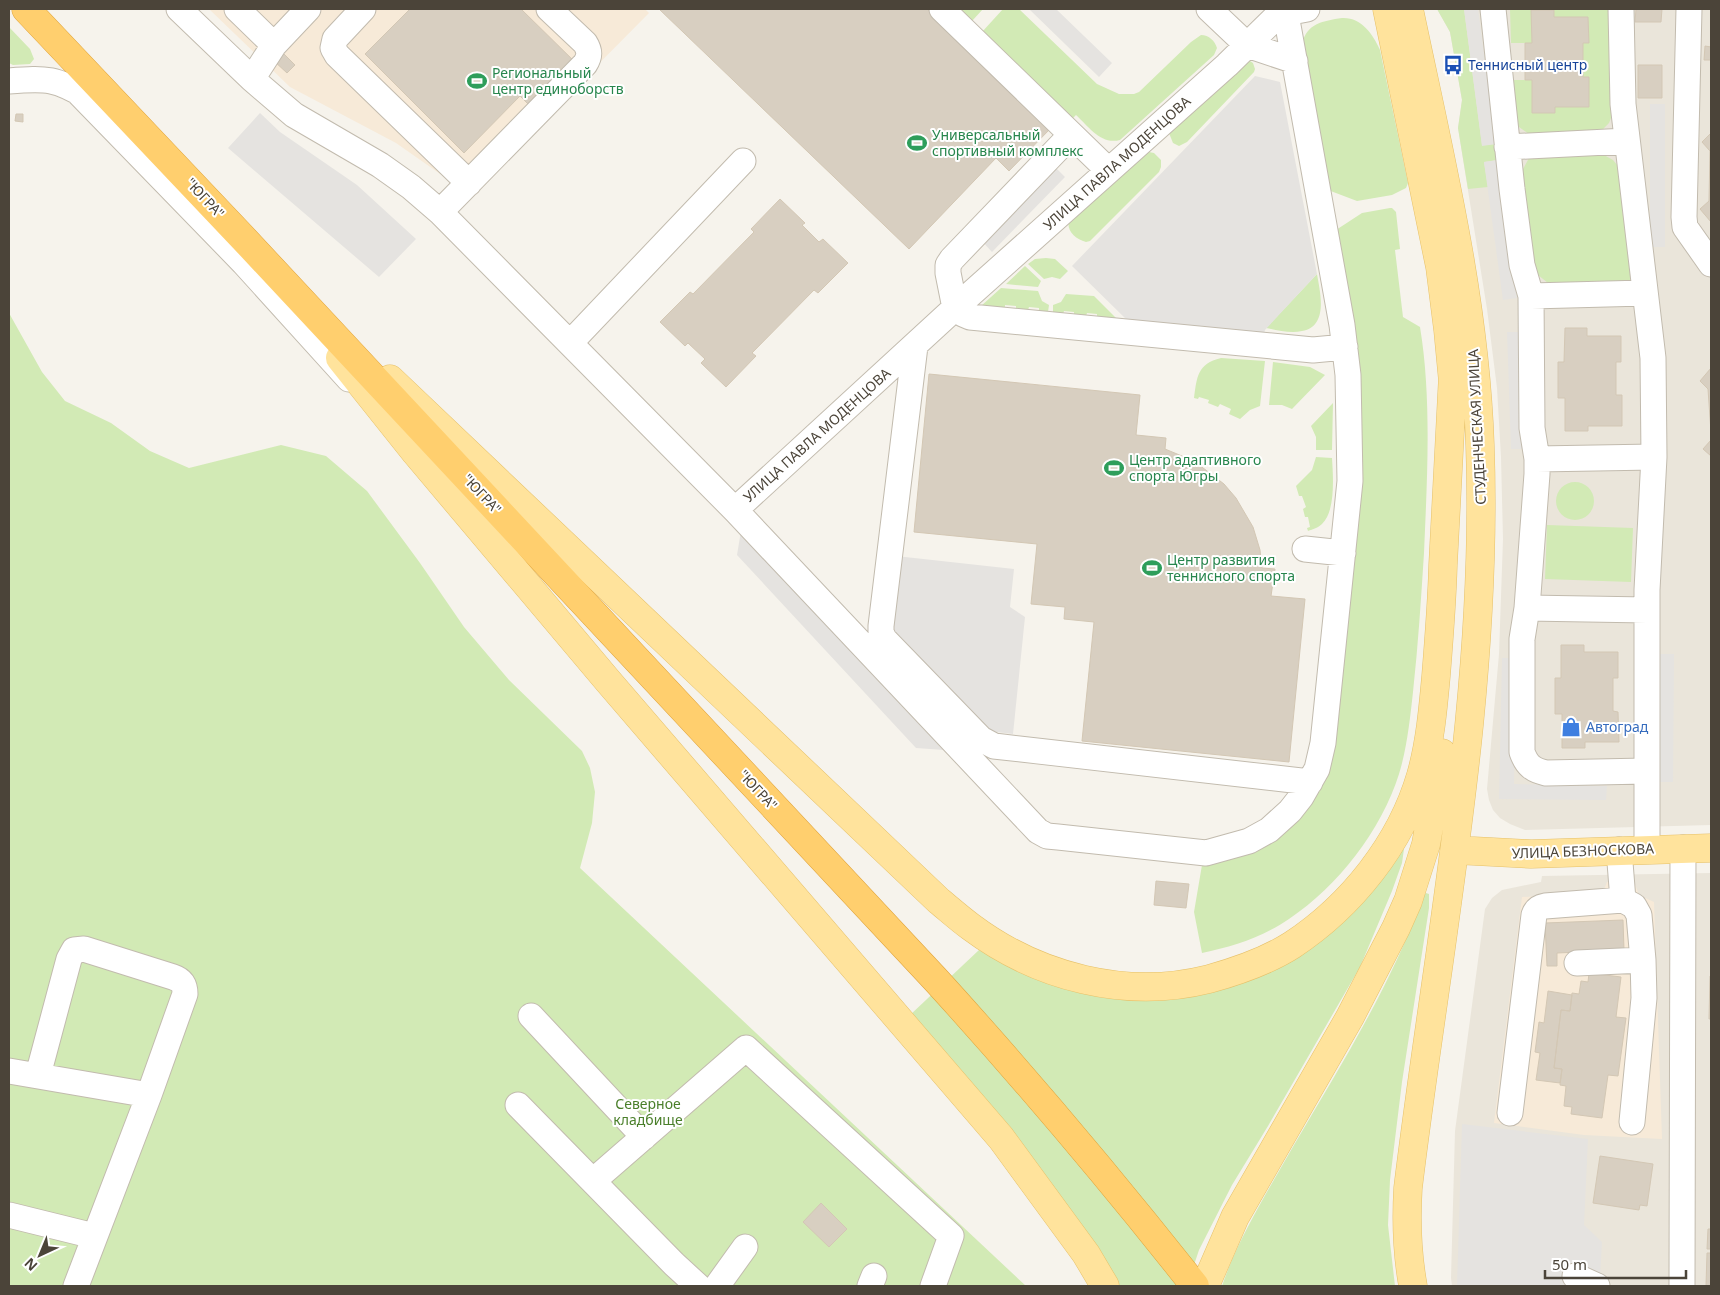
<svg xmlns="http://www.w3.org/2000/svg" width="1720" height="1295" viewBox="0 0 1720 1295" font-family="'Noto Sans',sans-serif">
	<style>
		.residential { fill: #eae5da }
		.commercial { fill: #f7ead8 }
		.green { fill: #d2eab5 }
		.parking { fill: #e5e3e0 }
		.building { fill: #d8cfc1; stroke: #d3c7b4 }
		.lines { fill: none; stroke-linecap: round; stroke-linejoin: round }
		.minor-casing { stroke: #c2bbae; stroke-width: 27 }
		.major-casing { stroke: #e6c16a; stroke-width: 29 }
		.highway-casing { stroke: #e0a43c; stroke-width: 29 }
		.minor { stroke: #fff; stroke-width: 25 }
		.major { stroke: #ffe39c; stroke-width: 28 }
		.highway { stroke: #ffcf6e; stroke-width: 28 }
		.labels { text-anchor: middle; stroke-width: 4; stroke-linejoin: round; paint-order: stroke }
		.transit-label { font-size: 14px; fill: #164399; stroke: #fff; text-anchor: start }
		.leisure-label { font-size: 14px; fill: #27864d; stroke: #fff; text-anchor: start }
		.street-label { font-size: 14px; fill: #4b4439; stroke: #fff }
		.shop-label { font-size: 14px; fill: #366cbe; stroke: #fff; text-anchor: start }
		.park-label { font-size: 14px; fill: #4a7f2a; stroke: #fff }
	</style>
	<rect width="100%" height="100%" fill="#f6f3ec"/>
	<path class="residential" d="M1437 9H1711V825L1525 830 1510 824 1500 818 1493 810 1489 800 1487 789 1499 654 1503 539 1501 457 1497 388 1487 309 1458 128 1462 100 1450 32Z
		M1711 873V1286H1452L1451 1278 1455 1131 1485 909 1492 898 1502 890 1541 882 1542 876Z"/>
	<path class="commercial" d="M209 9H645L649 13 466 198 446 178 396 143 290 87Z
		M1607 882 1635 884 1639 895 1654 902 1662 1139 1584 1135 1494 1123 1522 897 1603 892Z"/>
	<path class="green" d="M952 9H983L972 21Z
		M1003 9H1019L1097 84 1119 94H1134L1139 92 1191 42 1201 35C1209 35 1215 41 1217 48L1214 55 1120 140C1101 145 1089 127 1076 115L1069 122 982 32Z
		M1437 9H1464L1482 145 1496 144 1498 160 1484 162 1488 187 1468 189 1458 128 1462 100 1450 32Z
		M1510 9H1610L1611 118 1609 123 1600 132 1529 134 1519 127 1516 121 1512 80H1532L1555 113V107H1589V77H1583V43H1589L1588 18 1554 17V10H1532V43H1511Z
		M1342 18C1361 17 1373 34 1380 50L1408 183 1406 188 1392 195 1357 201 1328 190 1302 44C1307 23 1323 21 1342 18Z
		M9 27 30 49 34 59 30 64 13 65 9 63Z
		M1247 59 1253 63 1255 69 1254 72 1187 142 1179 146 1173 143 1169 133Z
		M1144 151 1154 153 1161 160V167L1159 172 1090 241 1086 242C1075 239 1066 231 1069 219Z
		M1602 154 1613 160 1618 166 1627 208 1622 209 1633 273 1630 280 1626 283H1548L1538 275 1535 269 1522 171 1529 158Z
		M1390 208H1392L1396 212 1400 249 1395 250 1403 317 1420 327C1432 399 1427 481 1424 553 1421 600 1418 646 1413 692 1410 719 1407 748 1399 774 1381 831 1338 886 1289 919 1263 937 1232 947 1202 953L1194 912 1202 865 1300 817 1358 504 1336 230 1362 213Z
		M1046 258 1055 259 1068 271 1060 279 1052 277 1044 279 1028 264 1035 259Z
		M1025 266 1041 281 1038 287 1006 284Z
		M1317 274C1320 292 1329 326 1302 331 1291 334 1277 330 1266 328Z
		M1001 288 1038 291 1042 301 1049 305 1048 312 1039 311V308L1029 307 1028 310 1016 309V306L1005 305V308L981 306Z
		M1066 294 1094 296 1117 319 1097 317V314L1087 313 1086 316 1074 315V312L1064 311 1063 314 1053 313V305L1061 302Z
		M9 313 42 372 65 401 111 423 150 451 189 468 281 445 326 456 367 491 420 563 464 627 509 680 582 751 590 768 595 792 592 823 580 868 1026 1286H9Z
		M1221 358 1265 361 1260 406 1250 410 1240 419 1229 414 1231 409 1220 404 1218 407 1208 403 1209 400 1199 397 1198 399 1194 398C1197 377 1197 364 1221 358Z
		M1273 362 1310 367 1325 375 1292 409 1282 405H1269Z
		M1333 403 1332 450H1316V437L1311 426Z
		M1316 457 1332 458C1333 475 1336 511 1322 524 1318 528 1313 529 1308 531L1307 528 1310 527 1308 517H1305L1303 509 1306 507 1302 496H1299L1296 486 1312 470Z
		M1556 501a19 19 0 1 1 38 0a19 19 0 1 1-38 0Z
		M1547 525 1633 528 1631 582 1545 579Z
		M1404 849 1402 863 1392 891 1360 967 1268 1126 1232 1185 1199 1250 1187 1286H1119L1106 1265 909 1016 979 950 1022 972 1210 990Z
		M1426 893 1429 894V908L1402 1082 1390 1180 1388 1225 1395 1286H1222C1239 1236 1268 1191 1294 1145 1341 1065 1392 984 1423 896Z"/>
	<path class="parking" d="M1029 9H1056L1112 63 1099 77Z
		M1464 9H1478L1496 144 1482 146Z
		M1255 76 1280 82 1317 274 1265 330 1263 337 1128 321 1072 266Z
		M1650 104H1665V247H1650Z
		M260 113 280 132 357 185 416 239 379 277 228 148Z
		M1498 160 1517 298 1503 300 1484 162Z
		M1053 165 1065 177 992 252 980 239Z
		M1507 332H1521L1524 449H1511Z
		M741 531 944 750 916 748 737 555Z
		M896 556 1014 569 1010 607 1025 617 1013 734 989 731 888 630Z
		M1659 654H1674L1673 782H1658Z
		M1502 658H1516L1514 784 1607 786 1606 800 1499 799Z
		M1462 1124 1588 1139 1584 1225 1602 1242 1600 1277 1566 1286H1457Z"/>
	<path class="building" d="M410 9H521L578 65 534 110 520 96 464 153 365 54Z
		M659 9H927L1051 128 1009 171 996 158 909 249Z
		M1636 9H1662L1661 22H1635Z
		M1531 10H1554V17H1588L1589 43H1583V77H1589V107H1555V113H1532V80H1525V43H1532Z
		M1705 46 1711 47V60H1704Z
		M282 52 295 65 287 73 274 61Z
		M1638 65H1662V98H1638Z
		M16 114H23V122L15 121Z
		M1711 133V222L1700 209 1709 201 1710 151 1702 142Z
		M780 199 805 223 802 225 819 242 823 239 848 263 818 293 814 290 752 353 756 356 726 387 701 363 705 359 688 343 685 346 660 322 690 292 693 294 754 232 751 229Z
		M1565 328H1587V336H1621V362H1616V395H1622V426H1588V431H1565V398H1558V362H1564Z
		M1711 368V432L1708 389 1700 381Z
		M929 374 1140 395 1136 435 1166 438 1165 449 1194 461 1224 484 1236 498 1253 527 1260 550 1262 568 1275 569 1271 596 1305 599 1289 762 1082 741 1094 622 1064 619 1065 607 1031 604 1037 544 914 532Z
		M1711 440V456L1703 449Z
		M1561 645H1584V652H1618V678H1613V711L1618 712 1619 742H1585V748H1562V714H1555V678H1561Z
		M1156 881 1189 884 1186 908 1154 905Z
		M1623 920 1624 950 1557 953V966H1547L1545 923Z
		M1589 973 1621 977 1616 1017 1626 1018 1618 1076 1608 1075 1602 1118 1571 1114 1572 1107 1564 1106 1566 1086 1560 1085 1562 1069 1554 1068 1561 1010 1570 1011 1572 993 1579 994 1581 981 1588 982Z
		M1710 976H1711V1019H1709Z
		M1548 991 1572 995 1570 1011 1561 1010 1554 1068 1562 1069 1560 1083 1536 1080 1540 1053 1535 1052 1539 1022 1544 1023Z
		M1600 1156 1653 1164 1647 1206 1640 1205 1639 1210 1593 1203Z
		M821 1203 847 1229 829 1247 803 1222Z
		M1708 1229H1711V1249H1707Z
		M1707 1253H1711V1286H1706Z"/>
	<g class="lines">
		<defs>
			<path id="minor" d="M179 9 252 79 294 115 380 165 411 187 440 212 735 510 1038 831 1047 836 1058 837 1206 853 1249 841 1269 830 1290 811 1301 797 1317 769 1323 743 1350 481 1348 375 1342 325 1285 9
				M237 9 274 45 252 79
				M363 9 335 39 333 48 337 55 469 183
				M942 9 1108 170
				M1209 9 1247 45 1295 61
				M1493 9 1512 189 1522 265 1531 296 1532 428 1537 459V474L1527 608 1522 639V752C1527 766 1533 770 1546 773L1646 771
				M1621 9 1623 104 1653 358 1654 457 1647 590V849
				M1689 9 1684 217 1685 227 1711 264
				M274 45 308 9
				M9 81C47 78 56 78 89 98
				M76 90 244 263 349 379
				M1071 135 952 259 948 265V273L955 308 963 314 970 317 1313 350 1345 347
				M1507 147 1627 141
				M440 212 585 64C590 56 590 51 585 43L549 9
				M1531 296 1645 293
				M570 343 743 161
				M915 346 881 626V632L884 639 981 739 994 746 1310 782
				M1537 459 1654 457
				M735 510 955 308 1227 65 1274 19 1286 13 1307 9
				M1305 549 1343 553
				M1527 608 1647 610
				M1619 850 1623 900 1634 906 1639 915 1643 960 1644 998 1632 1122
				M1577 963 1643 960
				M531 1016 644 1137
				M9 1071 149 1095
				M38 1075 69 959 74 950 84 949 173 977C182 980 185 984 185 994L149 1095 76 1286
				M518 1105 674 1264 698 1286
				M1510 1113 1534 915C1536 909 1539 907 1545 906L1623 900
				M593 1181 746 1048 951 1236 933 1286
				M9 1215 94 1236
				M1575 1276 1597 1286
				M717 1286 745 1247
				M870 1286 874 1276
				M1682 1286 1683 848"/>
			<path id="major" d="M1387 9 1440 267 1448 330 1454 393
				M1409 9C1439 153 1475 297 1480 445 1489 695 1438 941 1408 1188 1406 1221 1407 1253 1413 1286
				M340 358 415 452 608 681 1001 1138 1086 1254 1105 1286
				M390 379 939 901C950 910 960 919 971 927 1038 977 1126 1000 1209 979 1238 971 1267 961 1292 945 1351 906 1401 844 1421 775 1430 743 1433 709 1436 676 1439 639 1442 602 1443 565 1446 501 1450 438 1453 374
				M1455 850 1531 854 1711 848
				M1205 1286 1235 1217 1350 1017 1396 928 1408 901 1426 844 1442 753"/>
			<path id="highway" d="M26 9 243 238 936 980C1026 1079 1112 1181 1195 1286"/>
		</defs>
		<use href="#minor" class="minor-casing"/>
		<use href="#major" class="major-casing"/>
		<use href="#highway" class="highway-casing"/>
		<use href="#minor" class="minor"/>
		<use href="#major" class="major"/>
		<use href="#highway" class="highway"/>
	</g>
	<defs>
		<symbol id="bus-bare" viewBox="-9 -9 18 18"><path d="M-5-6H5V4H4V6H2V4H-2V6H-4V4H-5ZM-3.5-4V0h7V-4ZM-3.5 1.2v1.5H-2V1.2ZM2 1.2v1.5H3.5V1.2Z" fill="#1a4fb4" stroke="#fff" stroke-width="2.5" paint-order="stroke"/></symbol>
		<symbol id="stadium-bare" viewBox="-9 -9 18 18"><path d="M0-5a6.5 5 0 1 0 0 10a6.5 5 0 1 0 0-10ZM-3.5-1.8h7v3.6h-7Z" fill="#2e9e5b" stroke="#fff" stroke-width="2.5" paint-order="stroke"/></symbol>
		<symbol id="shop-bare" viewBox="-9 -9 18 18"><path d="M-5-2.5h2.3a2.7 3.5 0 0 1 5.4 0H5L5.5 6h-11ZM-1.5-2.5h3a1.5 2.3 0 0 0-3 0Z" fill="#3f7fe0" stroke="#fff" stroke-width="2.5" paint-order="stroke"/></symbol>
	</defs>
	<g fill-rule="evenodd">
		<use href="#bus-bare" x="1439" y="51" width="28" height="28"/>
		<use href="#stadium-bare" x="463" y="67" width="28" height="28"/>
		<use href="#stadium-bare" x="903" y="129" width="28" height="28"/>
		<use href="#stadium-bare" x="1100" y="454" width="28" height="28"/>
		<use href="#stadium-bare" x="1138" y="554" width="28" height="28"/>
		<use href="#shop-bare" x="1557" y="713" width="28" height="28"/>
	</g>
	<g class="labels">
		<g class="transit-label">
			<text x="1468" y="70">Теннисный центр</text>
		</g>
		<g class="leisure-label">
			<text x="492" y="78">Региональный<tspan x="492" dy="16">центр единоборств</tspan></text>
			<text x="932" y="140">Универсальный<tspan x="932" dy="16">спортивный комплекс</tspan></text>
			<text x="1129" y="465">Центр адаптивного<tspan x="1129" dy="16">спорта Югры</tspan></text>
			<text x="1167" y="565">Центр развития<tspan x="1167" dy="16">теннисного спорта</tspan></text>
		</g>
		<g class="street-label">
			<text transform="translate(1117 163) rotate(-42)" y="5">УЛИЦА ПАВЛА МОДЕНЦОВА</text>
			<text transform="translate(205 198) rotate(47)" y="5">"ЮГРА"</text>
			<text transform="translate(1477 427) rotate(-93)" y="5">СТУДЕНЧЕСКАЯ УЛИЦА</text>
			<text transform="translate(817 435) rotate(-42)" y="5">УЛИЦА ПАВЛА МОДЕНЦОВА</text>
			<text transform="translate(482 494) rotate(47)" y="5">"ЮГРА"</text>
			<text transform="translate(758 790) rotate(47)" y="5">"ЮГРА"</text>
			<text transform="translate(1583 851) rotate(-2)" y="5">УЛИЦА БЕЗНОСКОВА</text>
		</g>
		<g class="shop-label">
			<text x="1586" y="732">Автоград</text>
		</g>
		<g class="park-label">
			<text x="648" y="1109">Северное<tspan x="648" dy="16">кладбище</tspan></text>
		</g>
	</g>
	<rect width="1720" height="1295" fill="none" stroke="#4b4439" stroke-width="20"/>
	<g transform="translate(40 1255) rotate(224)" stroke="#ffffff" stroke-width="4" paint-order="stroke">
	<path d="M0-4L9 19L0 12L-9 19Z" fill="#4b4439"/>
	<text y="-8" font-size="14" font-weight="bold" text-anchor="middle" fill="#4b4439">N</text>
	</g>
	<path d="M1545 1270v8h141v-8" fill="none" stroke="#4b4439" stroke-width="2.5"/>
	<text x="1552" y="1270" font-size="15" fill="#4b4439" stroke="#ffffff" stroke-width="4" paint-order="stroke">50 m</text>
</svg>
